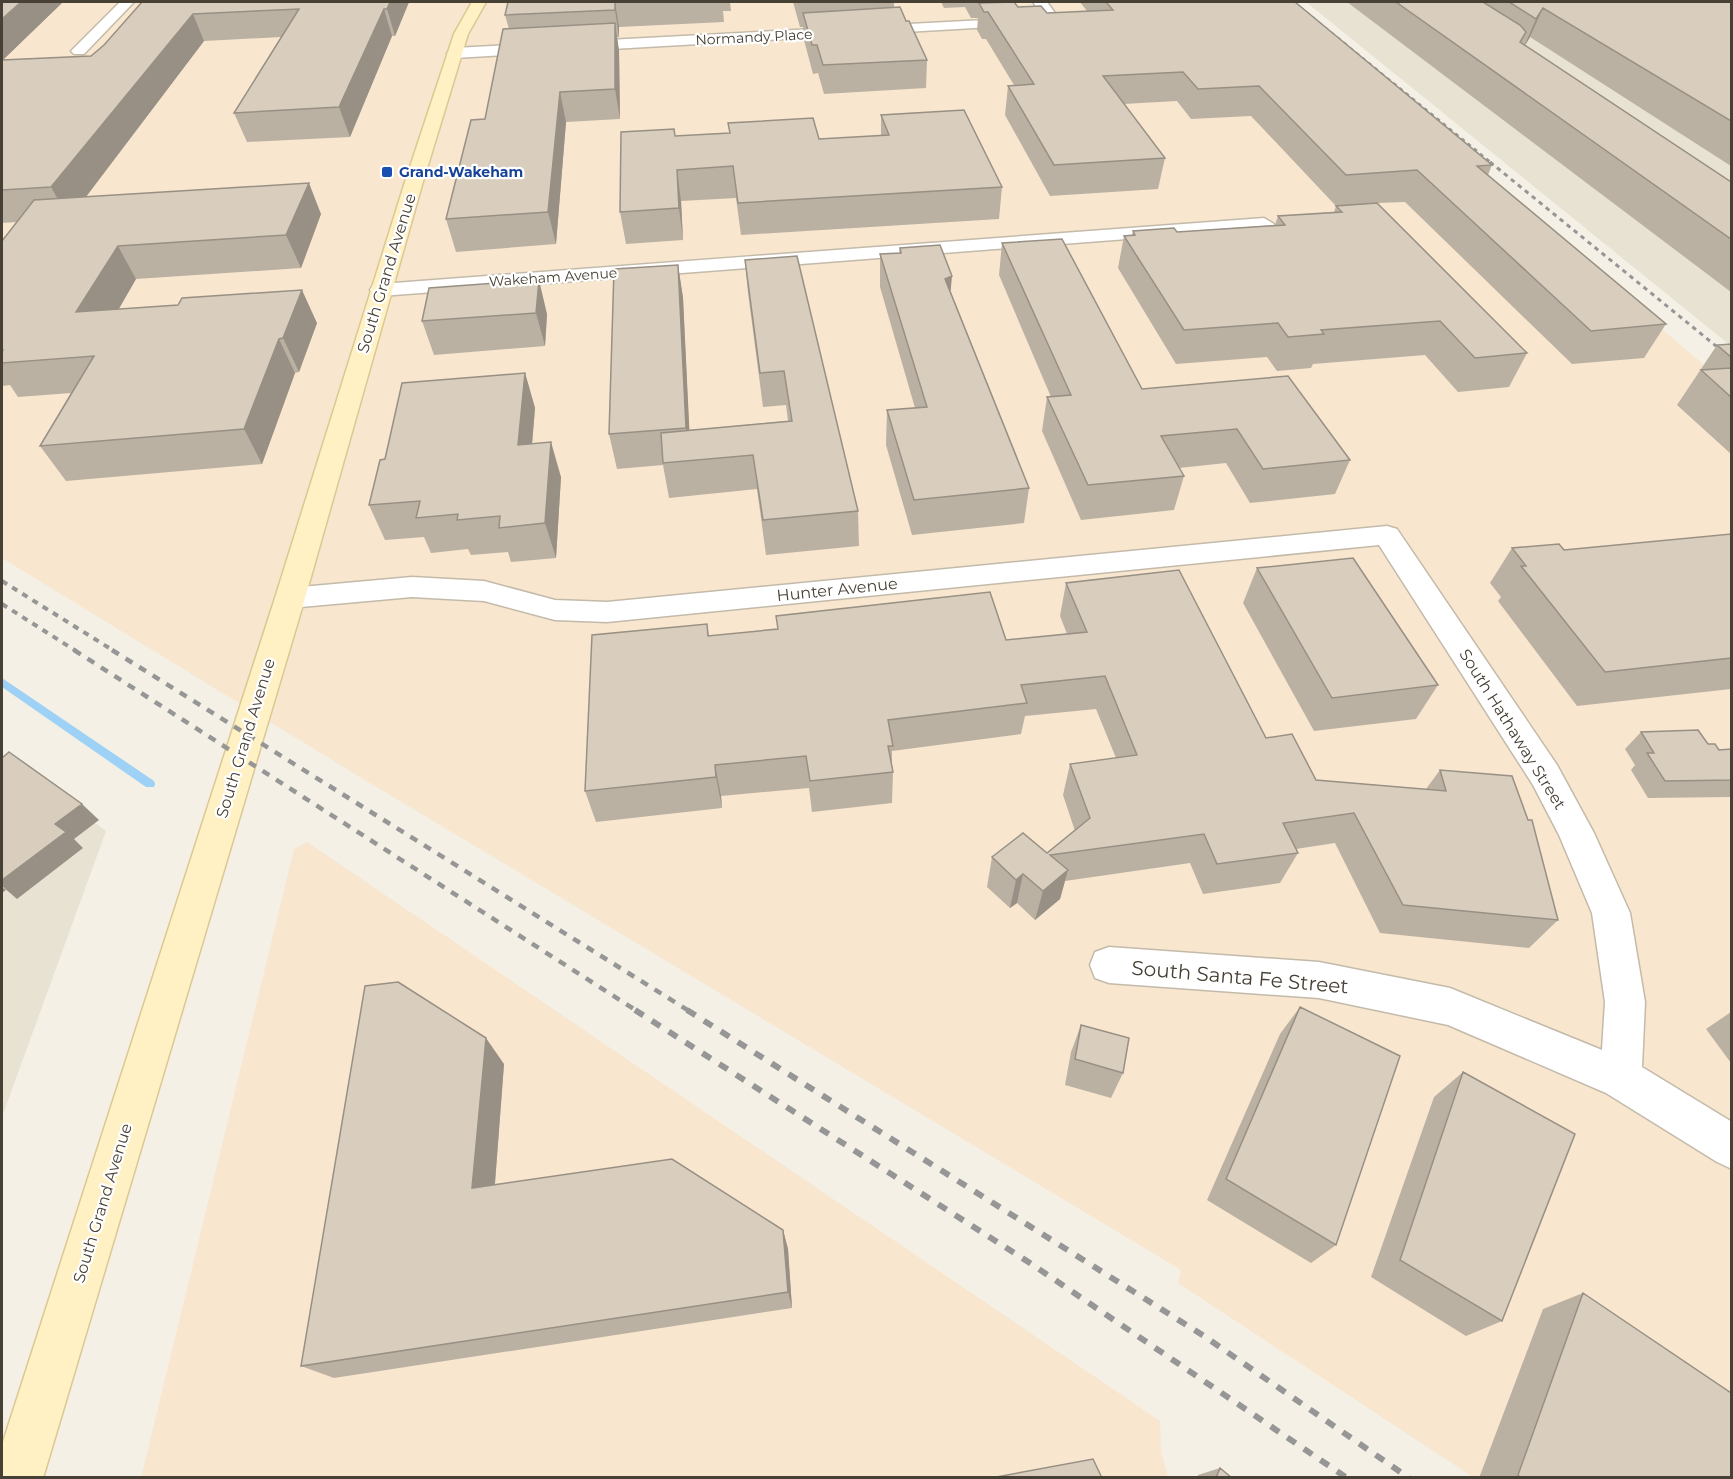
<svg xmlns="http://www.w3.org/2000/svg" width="1733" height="1479" viewBox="0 0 1733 1479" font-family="Montserrat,sans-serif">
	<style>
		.residential { fill: #e8e2d3 }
		.commercial { fill: #f8e6cf }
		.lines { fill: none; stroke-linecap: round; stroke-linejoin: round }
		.stream { fill: #9dd1f6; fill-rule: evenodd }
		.street-casing { stroke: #c3baaa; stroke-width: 3 }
		.secondary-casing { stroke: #dbc893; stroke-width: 3 }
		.street { fill: #fff; fill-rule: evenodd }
		.secondary { fill: #fff1c4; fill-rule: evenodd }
		.rail-far4 { stroke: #969696; stroke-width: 2; stroke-dasharray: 4 4; stroke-linecap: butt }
		.rail-far3 { stroke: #969696; stroke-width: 3; stroke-dasharray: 4.5 4.5; stroke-linecap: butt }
		.rail-far2 { stroke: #969696; stroke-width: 4; stroke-dasharray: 6 6; stroke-linecap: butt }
		.rail-far1 { stroke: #969696; stroke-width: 4.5; stroke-dasharray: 8 8; stroke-linecap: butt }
		.rail { stroke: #969696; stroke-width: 6; stroke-dasharray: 10 10; stroke-linecap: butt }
		.wall { fill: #bbb1a3 }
		.shaded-wall { fill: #989084 }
		.building { fill: #d9cebd; stroke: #989084; stroke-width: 1.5 }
		.transit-dot { fill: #1a4fb4; stroke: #fff; stroke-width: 2 }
		.labels { text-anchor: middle; stroke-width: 4.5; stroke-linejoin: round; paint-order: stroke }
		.far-street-label { font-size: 14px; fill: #474034; stroke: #fff }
		.far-transit-label { font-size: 14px; font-weight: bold; fill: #164399; stroke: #fff; text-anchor: start }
		.street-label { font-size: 16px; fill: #474034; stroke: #fff }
		.near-street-label { font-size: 20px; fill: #474034; stroke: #fff }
	</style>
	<rect width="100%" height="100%" fill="#f4f0e5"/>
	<path class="residential" d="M1306 2H1693L1731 21V346Z
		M2 754 106 831 2 1117Z"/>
	<path class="commercial" d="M2 2H1278L1709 369 1731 368V1477H1473L1178 1283 1181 1270 360 777 2 558Z
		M307 842 1160 1421 1161 1452 1168 1477 141 1478 294 849Z"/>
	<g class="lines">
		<path class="stream" d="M2 678 154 781 155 784 154 787H146L2 687Z"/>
		<defs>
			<path id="street" d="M120 2H134L84 54H74L71 51Z
				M1033 2H1047L1060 20 1058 23H1048Z
				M1022 18 1027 19 1029 22 1027 25 455 58 447 53 455 48Z
				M1264 218 1274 224 1271 228 381 296 373 295 370 290 373 285 381 284Z
				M1387 526 1397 529 1557 765 1594 833 1630 913 1645 1002 1642 1067 1732 1122V1169L1717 1162 1606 1093 1448 1025 1319 998 1109 983 1095 978 1090 965 1095 952 1109 947 1319 962 1450 988 1602 1050 1605 1002 1592 913 1559 835 1533 785 1379 545 607 622 555 620 484 601 412 597 290 608 280 605 275 598 280 591 290 588 412 577 484 581 555 600 607 602Z"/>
			<path id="secondary" d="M472 2H486L468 34 422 185 305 598 43 1478H2V1445L275 598 404 185 454 34Z"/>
		</defs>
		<use href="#street" class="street-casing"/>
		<use href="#secondary" class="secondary-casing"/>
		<use href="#street" class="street"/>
		<use href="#secondary" class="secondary"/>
		<path class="rail-far4" d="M1294 2 1492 163"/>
		<path class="rail-far3" d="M1490 162 1732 359"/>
		<path class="rail-far2" d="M2 581 114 651
			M2 604 76 651"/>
		<path class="rail-far1" d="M74 650 637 1011
			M112 650 689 1011"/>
		<path class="rail" d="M635 1010 1030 1263 1347 1478
			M687 1010 1204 1336 1409 1478"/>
	</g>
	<path class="wall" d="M2 2H63L2 60 91 56 104 45 142 2H409L395 36H392L350 137 247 142 234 113 281 37 204 41 86 197 321 214 301 268 136 279 119 309 317 323 299 372 295 373 262 464 66 481 40 446 71 393 18 397 10 385 2 386V241L17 222 2 223Z
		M508 2H730L731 11H723L724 22 619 27V37H617L619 51 620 119 566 122 556 244 456 252 446 219 485 119 509 29 505 15Z
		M793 2H894V8L906 21 927 60 926 88 824 94 818 73 813 74 804 40 803 27H800Z
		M941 2H1014L1018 7 1047 13 1087 11 1080 2H1295L1492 165 1488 175 1666 324 1644 358 1572 364 1405 202 1377 203 1527 353 1509 387 1458 392 1425 355 1313 364 1311 368 1277 371 1267 357 1176 364 1118 268 1124 236 1132 235 1133 231 1177 232 1275 225 1278 216 1334 212 1336 206 1251 116 1191 119 1177 101 1124 104 1165 158 1158 189 1050 196 1005 115 1008 86 1014 85 986 39H982L977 30 978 18H971L965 7 944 8Z
		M1347 2H1731V166L1530 37 1525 45 1731 182V292Z
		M881 115 1002 187 999 219 741 235 736 198 681 201 683 240 626 244 620 212 675 136 819 139 881 136Z
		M1002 243 1142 389 1350 460 1335 494 1250 503 1226 463 1179 468 1184 476 1174 510 1081 520 1042 431 1047 397H1051L999 275Z
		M900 248 951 292 1029 488 1024 523 912 535 886 445 887 410 915 408 880 287V254L899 253Z
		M745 260 858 511 859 546 766 555 757 489 669 498 663 465 617 469 609 434 678 265 683 298 689 430 788 421 786 405 763 407 748 293Z
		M429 288 547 314 545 346 434 355 422 321Z
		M1731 344V454L1677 405 1717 345Z
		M525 373 535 408 532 444 561 477 556 558 511 562 508 552 471 555 468 549 431 553 424 537 385 540 369 505 385 459Z
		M1731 534V689L1577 706 1498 601 1501 597 1490 583 1512 548 1564 550Z
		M1257 568 1438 685 1416 719 1314 731 1243 603Z
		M1066 583 1266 738 1316 780 1426 789 1440 770 1558 920 1529 948 1380 933 1335 843 1296 849 1298 853 1280 883 1203 894 1190 863 1065 881 1060 899 1035 920 1017 903 1010 908 987 887 992 857 1047 853 1075 831 1063 795 1070 764 1116 758 1096 709 1025 716 1021 734 892 751V766L893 772 892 803 812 812 809 788 721 796 722 808 596 822 585 791 707 624 709 636 1006 640 1067 634 1060 616Z
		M1641 732 1708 744 1719 750 1731 749V797L1648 798 1631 770 1635 765 1625 749Z
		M1300 1007 1336 1245 1311 1263 1207 1200 1280 1034Z
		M1731 1012V1063L1706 1029Z
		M1081 1025 1123 1073 1111 1098 1065 1085 1071 1052Z
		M504 1064 495 1184 783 1230 788 1249 792 1308 334 1378 301 1366Z
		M1463 1072 1502 1321 1466 1336 1371 1277 1434 1097Z
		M1583 1293 1731 1478H1479L1543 1309Z
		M1220 1468 1232 1478H1197L1198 1475Z"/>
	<path class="shaded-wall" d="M21 2H63L2 61V19Z
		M390 2H409L395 36 387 9Z
		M615 2 619 27V37L615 10Z
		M1543 8 1530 37 1523 49 1536 19Z
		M384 9 392 36 350 137 339 107Z
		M193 14 204 41 69 219 51 187Z
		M615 23 619 51 620 119 615 89Z
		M560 92 566 122 556 244 548 212Z
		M677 170 681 201 683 240 679 208Z
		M309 183 321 214 301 268 286 235Z
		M118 246 136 279 97 346 76 312Z
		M678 265 683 298 691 463 686 428Z
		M952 276 949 309 945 279Z
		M539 280 547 314 545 346 536 313Z
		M302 290 317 323 299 372 283 338Z
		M279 339 295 373 262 464 244 429Z
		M525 373 535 408 529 480 518 445Z
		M551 442 561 477 556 558 545 523Z
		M715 765 721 796 722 808 716 777Z
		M82 804 99 820 74 839 83 848 17 899 2 886V880L55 824Z
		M1068 870 1060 899 1035 920 1043 891Z
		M1023 874 1017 903 1010 908 1016 880Z
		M2 887 6 890 2 893Z
		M486 1038 504 1064 493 1208 472 1188Z
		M783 1230 788 1249 792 1308 788 1292Z"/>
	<path class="building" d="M2 2H21L2 19Z
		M142 2H390L387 9H384L339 107 234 113 299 9 193 14 51 187 2 190V60L91 56 104 45Z
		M508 2H615V10L505 15Z
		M1014 2 1018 7 1041 6 1047 13 1113 10 1106 2H1295L1492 165 1477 166 1666 324 1591 331 1417 170 1346 175 1259 86 1198 89 1183 72 1103 76 1165 158 1054 165 1008 86 1034 84 988 12H984L979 3Z
		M1396 2H1483L1520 25 1526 32 1520 42 1731 182V239Z
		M1509 2H1731V121L1543 8 1536 19Z
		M900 7 906 21H909L927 60 823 65 817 45H812L803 13Z
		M615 23V89L560 92 548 212 446 219 471 120 485 119 503 29Z
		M964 110 1002 187 738 203 733 166 677 170 679 208 620 212 621 132 674 129 675 136 730 133 728 123 813 118 819 139 889 135 881 115Z
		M309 183 286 235 118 246 76 312 178 305 182 298 302 290 283 338 279 339 244 429 40 446 94 356 2 363V352L3 350H2V241L34 200Z
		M1377 203 1527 353 1475 358 1440 321 1321 330 1324 334 1288 337 1278 323 1184 330 1124 236 1135 235 1133 231 1174 228 1177 232 1285 225 1278 216 1342 212 1336 206Z
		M1062 239 1142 389 1288 376 1350 460 1263 469 1237 429 1161 436 1184 476 1088 485 1047 397 1071 395 1002 243Z
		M940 245 952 276 945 279 1029 488 914 500 887 410 927 407 880 254 901 253 900 248Z
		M797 256 858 511 763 520 753 455 663 463 661 433 792 421 784 371 760 373 745 260Z
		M678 265 686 428 609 434 614 269Z
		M539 280 536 313 422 321 429 288Z
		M1731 344V357L1717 345Z
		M1731 368V397L1701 370Z
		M525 373 518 445 551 442 545 523 499 528 500 516 457 520 458 514 416 518 420 501 369 505 380 460 385 459 402 383Z
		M1731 534V658L1605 672 1521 566H1526L1512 548 1559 544 1564 550Z
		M1353 558 1438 685 1332 698 1257 568Z
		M1179 570 1266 738 1292 734 1316 780 1446 791 1440 770 1512 776 1528 820H1532L1558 920 1403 905 1354 813 1283 823 1298 853 1217 864 1204 834 1050 855 1068 870 1043 891 1023 874 1016 880 992 857 1023 833 1047 853 1090 818 1070 764 1137 755 1105 676 1021 685 1027 703 888 720 893 746H888L893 772 810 781 806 756 715 765 716 777 585 791 592 635 707 624 708 636 778 629 776 616 990 592 1006 640 1087 632 1066 583Z
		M1698 730 1708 744H1715L1719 750 1731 749V780L1665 781 1647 753H1654L1641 732Z
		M9 752 82 804 55 824 66 832 2 880V758Z
		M398 982 486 1038 472 1188 672 1159 783 1230 788 1292 301 1366 365 986Z
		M1300 1007 1400 1056 1336 1245 1226 1179Z
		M1081 1025 1129 1038 1123 1073 1075 1059Z
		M1463 1072 1575 1134 1502 1321 1400 1260Z
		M1583 1293 1731 1393V1478H1521L1518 1475Z
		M1093 1459 1102 1478H991Z
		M1220 1468 1232 1478H1216Z"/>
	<rect class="transit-dot" x="381" y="166" width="12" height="12" rx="3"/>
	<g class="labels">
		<g class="far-street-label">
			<text transform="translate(754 37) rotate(-3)" y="5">Normandy Place</text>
			<text transform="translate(553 277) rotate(-4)" y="5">Wakeham Avenue</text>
		</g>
		<g class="far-transit-label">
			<text x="399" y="177">Grand-Wakeham</text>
		</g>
		<g class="street-label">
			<text transform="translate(386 273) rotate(-73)" y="6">South Grand Avenue</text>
			<text transform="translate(837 589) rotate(-6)" y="6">Hunter Avenue</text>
			<text transform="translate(1513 729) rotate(58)" y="6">South Hathaway Street</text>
			<text transform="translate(245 738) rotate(-73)" y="6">South Grand Avenue</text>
			<text transform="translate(102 1203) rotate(-73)" y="6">South Grand Avenue</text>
		</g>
		<g class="near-street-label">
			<text transform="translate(1240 977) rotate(5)" y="7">South Santa Fe Street</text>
		</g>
	</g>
	<rect width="1733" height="1479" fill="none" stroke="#474034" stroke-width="6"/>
</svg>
